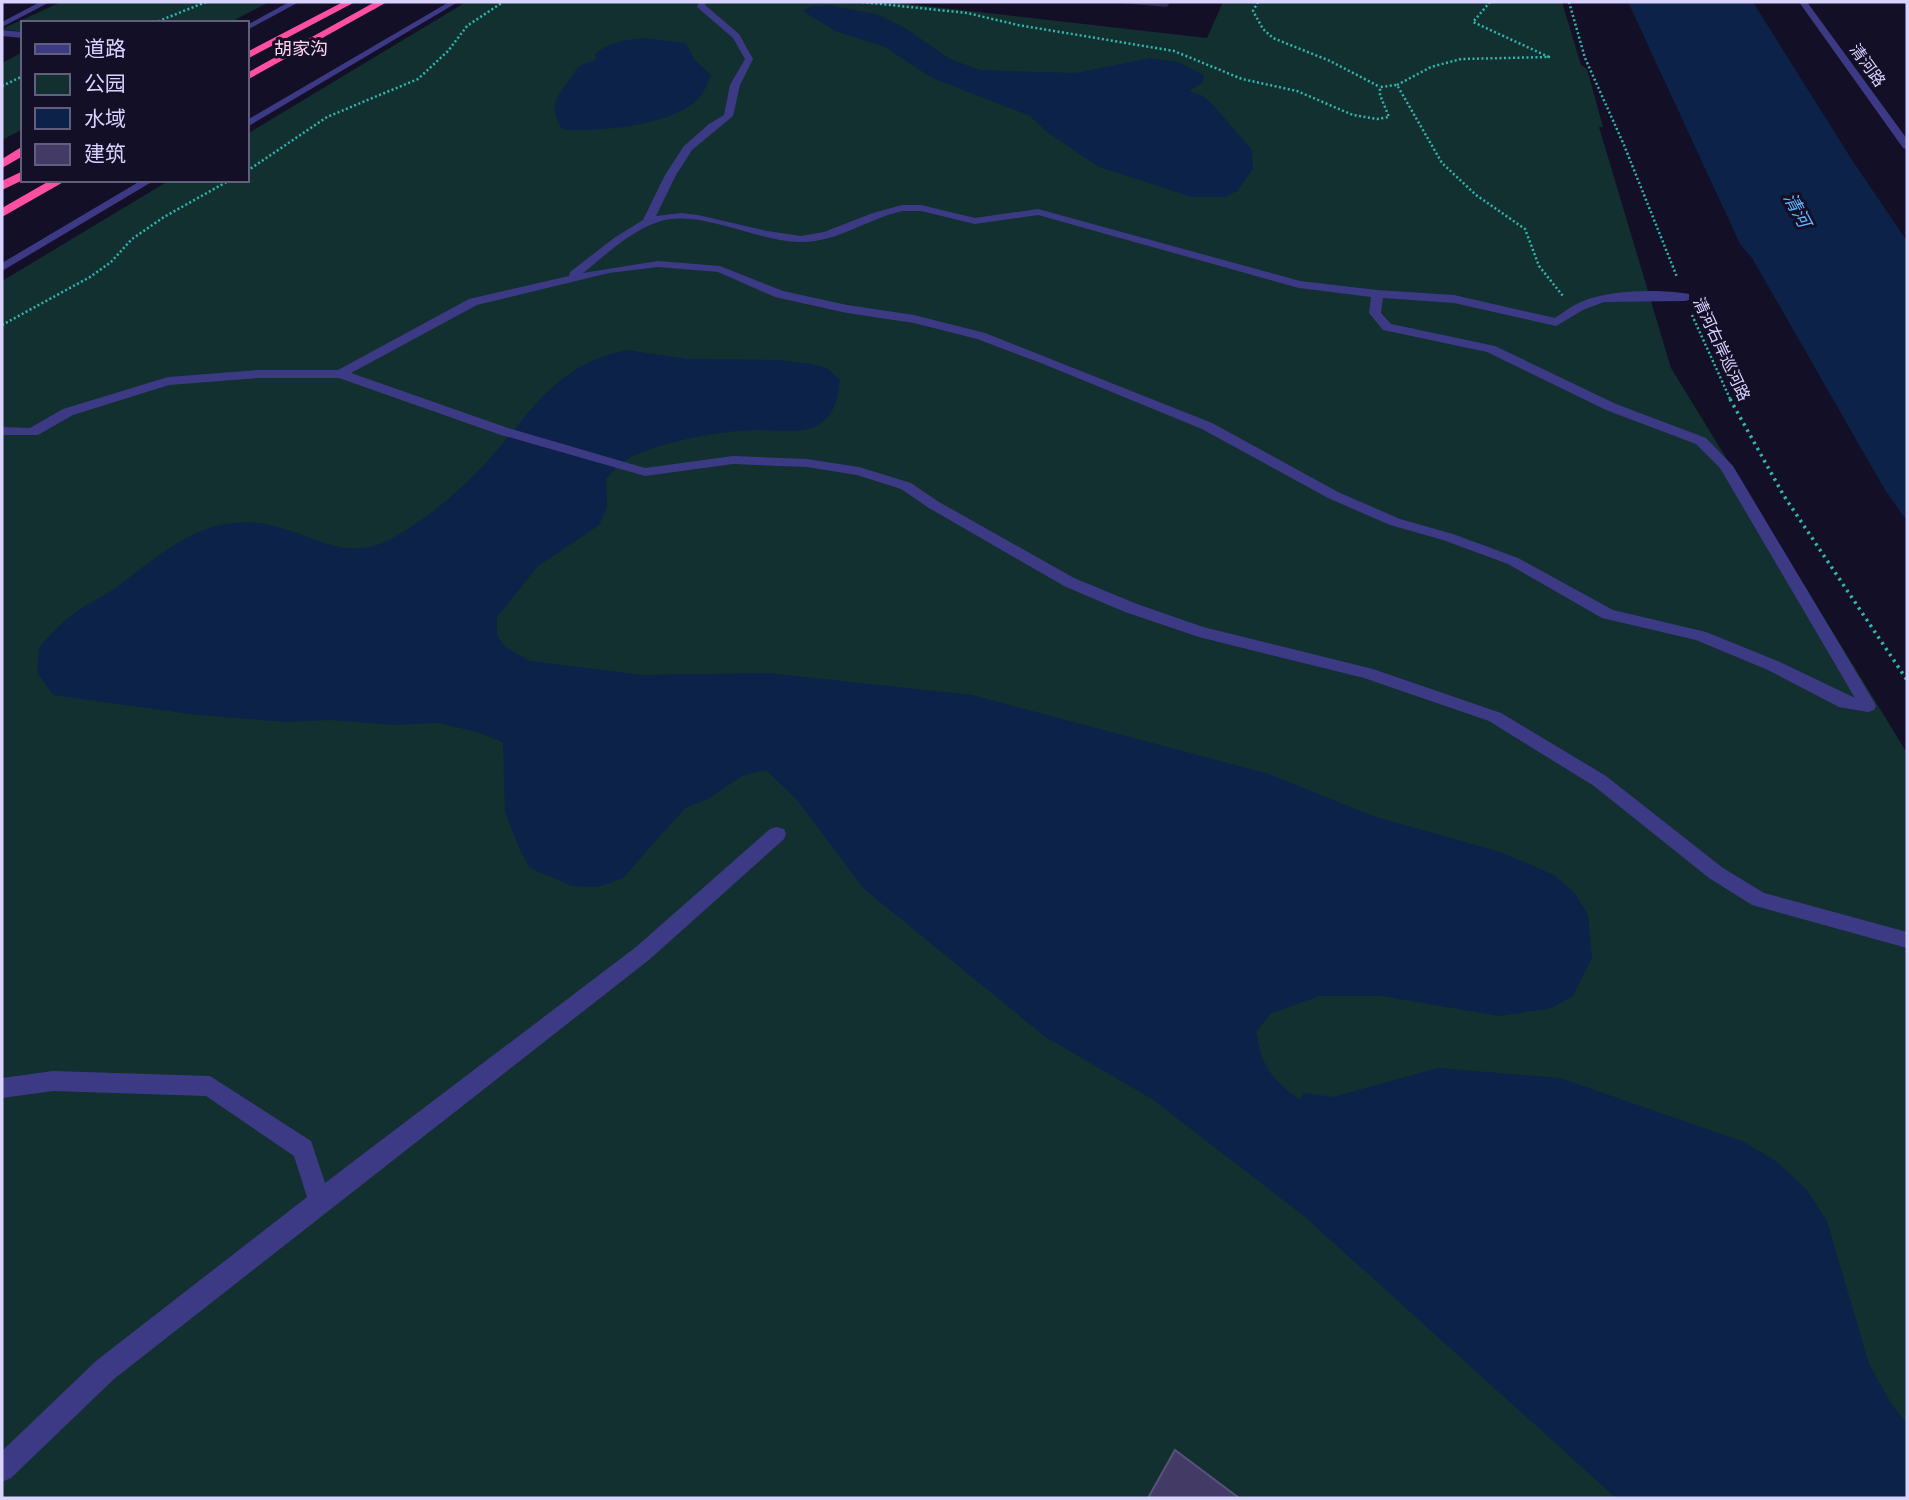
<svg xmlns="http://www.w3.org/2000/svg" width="1909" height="1500" viewBox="0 0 1909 1500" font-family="'Source Sans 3','Noto Sans SC',sans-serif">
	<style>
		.green { fill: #12302f }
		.water { fill: #0c2248 }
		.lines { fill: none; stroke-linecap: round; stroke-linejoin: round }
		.path-far1 { stroke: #2fb8b0; stroke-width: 2.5; stroke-dasharray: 2 2.5; stroke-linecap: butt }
		.path { stroke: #2fb8b0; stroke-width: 3.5; stroke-dasharray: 2.5 4.5; stroke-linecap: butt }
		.service { fill: #3d3a85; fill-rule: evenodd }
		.tertiary { fill: #3d3a85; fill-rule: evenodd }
		.motorway { fill: #ff4fa3; fill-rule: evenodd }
		.wall { fill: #312854 }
		.building { fill: #433a66; stroke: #5a527e; stroke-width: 2 }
		.labels { text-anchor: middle; stroke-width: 6; stroke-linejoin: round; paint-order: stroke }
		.far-street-label { font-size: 16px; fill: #d9d4ff; stroke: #130f26 }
		.far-neighbourhood-label { font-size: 18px; fill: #ffd6f0; stroke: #130f26 }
		.far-water-label { font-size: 18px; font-style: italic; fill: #62b6ff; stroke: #130f26 }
	</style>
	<rect width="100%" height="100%" fill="#130f26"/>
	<path class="green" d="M61 2H269L229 23H23V32L2 29Z
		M466 2H891L1207 38 1223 2H1562L1581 65 1587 69 1603 127H1599L1671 368 1907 753V1498H2V281L170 180H247V134Z
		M23 52V129L2 140V63Z"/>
	<path class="water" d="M1628 2H1753L1852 160 1907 241V521L1885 490 1752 258 1740 244Z
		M826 5 876 14 905 28 950 59 980 70 1075 73 1150 58 1178 62 1204 75 1203 82 1189 91 1203 96 1213 105 1252 150 1253 169 1237 191 1225 197H1192L1099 167 1047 132 1030 116 932 78 885 47 835 31 803 11 810 7Z
		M643 38 686 43 694 59 711 75C708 83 704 92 698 99 675 125 595 133 562 129 550 107 553 103 567 83 580 66 573 67 596 60L595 54C608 42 626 40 643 38Z
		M627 350 687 359 780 360 811 364 827 368 840 380C838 397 836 412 821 423 805 435 776 430 757 430 723 430 667 441 635 455 623 460 615 469 606 479L607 508 599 525 538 566 497 617V635L505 647 530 661 643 675 768 673 972 695 1269 774 1373 816 1500 852 1554 875 1575 893 1588 915 1592 958 1573 996 1552 1008 1499 1016 1382 996H1319L1270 1014 1256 1032C1262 1067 1271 1079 1300 1100L1304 1093 1333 1097 1438 1068 1560 1078 1744 1142 1776 1161 1807 1190 1827 1221 1869 1364 1891 1403 1907 1424V1498H1616L1305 1217 1152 1099 1044 1036 863 888 797 800 766 770 742 776 708 799 685 808 623 878 597 887 572 886 530 868 519 848 505 812 503 742 477 732 438 723 393 725 330 720 286 722 198 715 53 695 37 672 39 647C50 636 61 623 73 614 86 604 101 598 114 589 161 555 201 513 265 524 311 532 344 564 391 539 422 522 450 499 475 474 528 422 546 367 627 350Z"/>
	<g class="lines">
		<path class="path-far1" d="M862 2 967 13 1018 25 1174 51 1242 79 1297 91 1353 115 1377 119 1389 117 1380 95V87L1397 85 1442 163 1476 195 1525 229 1539 266 1563 296
			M1258 2 1253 11 1263 29 1273 38 1330 61 1380 87
			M1569 2 1585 58 1624 145 1677 277
			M154 23 206 2
			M1397 85 1431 67 1461 59 1549 57 1473 22 1490 2
			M2 86 23 76
			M247 171 327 117 418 79 448 51 467 26 503 2
			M1692 315 1731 401
			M2 325 90 277 111 262 132 239 164 217 230 180"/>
		<path class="path" d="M1730 399 1784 496 1907 680"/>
		<path class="service" d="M40 2H50L2 27V22Z
			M699 2H707L705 5 739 34 753 59 740 85 733 116 692 150 676 175 656 216 681 213 698 215 767 231 801 236 824 232 873 213 902 205H921L975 218 1038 209 1300 281 1377 290 1454 295 1555 318C1564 312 1573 305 1583 301 1611 290 1660 289 1689 294V300L1685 301 1604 302 1583 310 1556 326 1454 303 1383 298 1381 313 1391 324 1495 346 1616 404 1706 438 1733 466 1874 702 1876 706 1874 710 1868 712 1839 707 1768 670 1696 640 1602 618 1508 564 1443 540 1390 525 1328 498 1202 429 1041 363 977 339 914 323 847 313 775 297 718 272 658 267 609 273 477 305 351 373 508 428 645 468 733 456 807 459 859 467 911 483 939 502 1074 578 1137 604 1203 627 1373 669 1501 713 1606 776 1723 868 1764 893 1907 932V948L1752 905 1709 878 1594 786 1489 721 1364 678 1199 637 1125 612 1064 586 929 508 901 489 857 475 807 467 733 464 645 476 498 434 339 378H258L169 385 73 415 38 435H2V427L30 428 63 409 168 377 258 370H338L469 299 569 276 570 272 614 238 643 220 665 175 684 146 709 124 724 115 730 85 745 59 733 38 697 7ZM902 211H921L975 224 1038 215 1299 288 1371 297 1369 313 1383 330 1487 352 1606 410 1696 444 1720 468 1855 698 1780 662 1706 632 1613 610 1518 558 1453 534 1400 519 1338 492 1212 423 985 333 914 315 847 305 783 291 720 266 658 261 583 273C606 255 630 231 658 222 700 208 756 242 800 242 836 243 867 219 902 211Z
			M2 30 23 32V38L2 36Z
			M777 827 784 829 786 834 784 839 650 959 114 1379 11 1478 2 1482V1451L96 1361 307 1197 294 1156 206 1096 53 1091 2 1098V1078L53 1071 210 1076 311 1141 325 1183 636 947 770 829Z"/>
		<path class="tertiary" d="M289 2H299L247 30V25Z
			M449 2H458L247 127V120Z
			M1799 2H1807L1907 139V149L1903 148Z
			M142 180H155L2 271V263Z"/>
		<path class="motorway" d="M343 2H355L247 59V52Z
			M375 2H387L247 80V73Z
			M23 146V156L2 168V159Z
			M23 171V180L2 190V181Z
			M51 180H67L2 217V208Z"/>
	</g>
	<path class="wall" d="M1109 2H1170L1167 7Z"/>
	<path class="building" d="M1175 1450 1239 1498H1148Z"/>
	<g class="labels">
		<g class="far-street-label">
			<text transform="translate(1868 65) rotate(54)" y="6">清河路</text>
			<text transform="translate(1722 349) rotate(65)" y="6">清河右岸巡河路</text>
		</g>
		<g class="far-neighbourhood-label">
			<text x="301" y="55">胡家沟</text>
		</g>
		<g class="far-water-label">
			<text transform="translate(1797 210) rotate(62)" y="6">清河</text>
		</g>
	</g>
	<rect width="1909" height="1500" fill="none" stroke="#d9d4ff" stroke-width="7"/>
	<rect x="21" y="21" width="228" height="161" fill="#130f26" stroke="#625e7d" stroke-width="2"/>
	<rect x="35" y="44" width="35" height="10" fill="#3d3a85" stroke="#625e7d" stroke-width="2"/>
	<text x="84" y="56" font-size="21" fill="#d9d4ff">道路</text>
	<rect x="35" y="74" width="35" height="21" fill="#12302f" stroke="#625e7d" stroke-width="2"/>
	<text x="84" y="91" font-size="21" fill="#d9d4ff">公园</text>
	<rect x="35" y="108" width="35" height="21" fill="#0c2248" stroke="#625e7d" stroke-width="2"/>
	<text x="84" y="126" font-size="21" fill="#d9d4ff">水域</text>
	<rect x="35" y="144" width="35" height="21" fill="#433a66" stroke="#625e7d" stroke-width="2"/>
	<text x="84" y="161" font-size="21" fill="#d9d4ff">建筑</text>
</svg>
